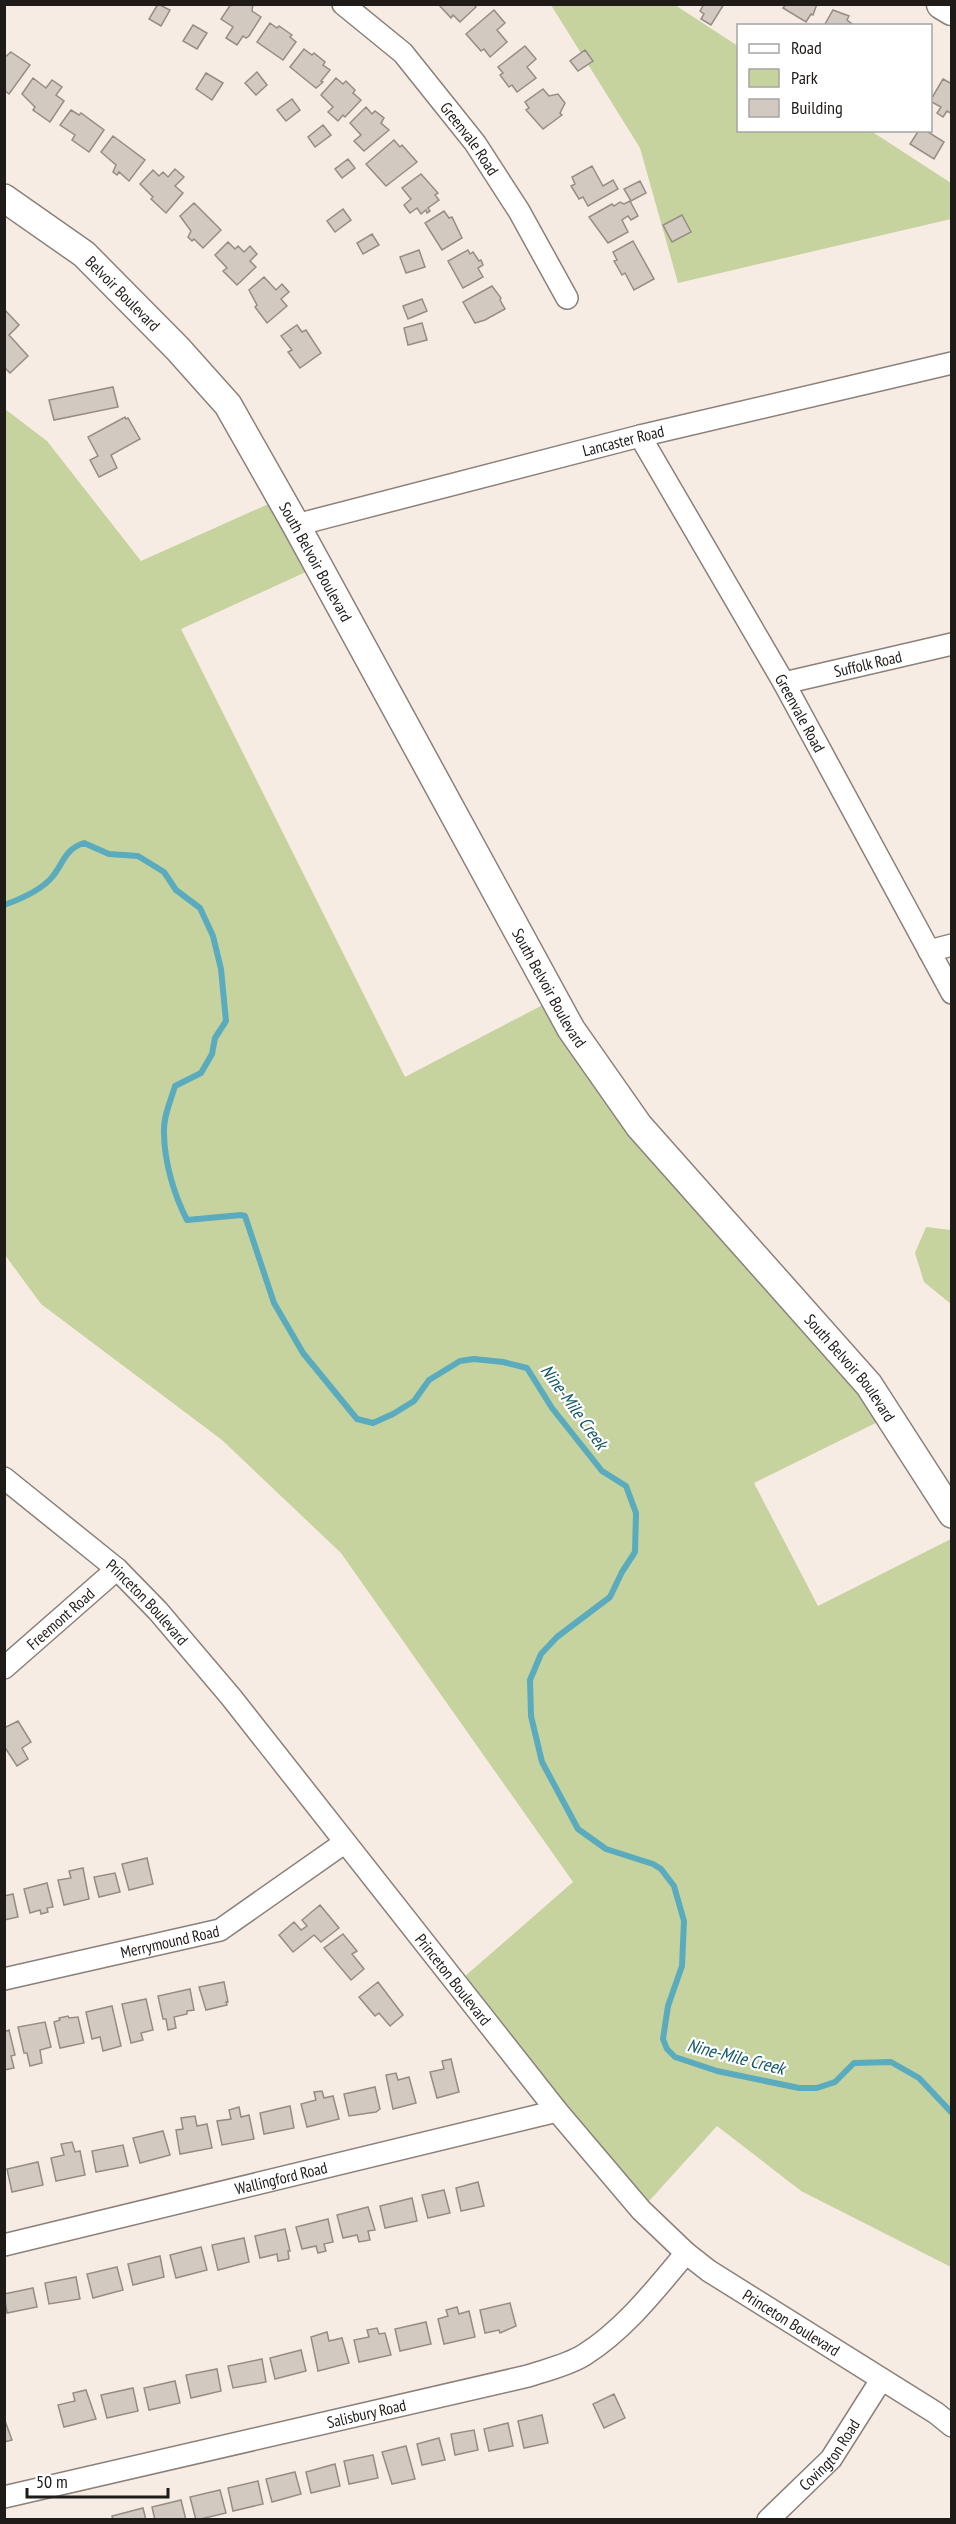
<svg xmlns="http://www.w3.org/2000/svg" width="956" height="2524" viewBox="0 0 956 2524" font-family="'PT Sans Narrow',sans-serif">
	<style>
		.green { fill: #c6d39e }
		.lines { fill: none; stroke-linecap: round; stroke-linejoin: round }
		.stream { stroke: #5babbe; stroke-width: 6 }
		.building { fill: #d2cac1; stroke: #958d84; stroke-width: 1.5 }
		.minor-casing { stroke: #8b817a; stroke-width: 24 }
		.tertiary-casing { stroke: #8b817a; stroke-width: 30 }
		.secondary-casing { stroke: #8b817a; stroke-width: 33 }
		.minor { stroke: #fff; stroke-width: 21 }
		.tertiary { stroke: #fff; stroke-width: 27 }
		.secondary { stroke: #fff; stroke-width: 30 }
		.labels { text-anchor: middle; stroke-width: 4.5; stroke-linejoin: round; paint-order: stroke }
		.street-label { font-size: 16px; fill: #1f1b18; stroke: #fff }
		.water-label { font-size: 18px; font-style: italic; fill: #165967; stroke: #fff }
	</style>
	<rect width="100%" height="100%" fill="#f7ece4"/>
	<path class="green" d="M551 5H675L738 46V130L871 131 951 183V219L678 283 640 148Z
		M5 409 47 441 141 561 282 498 319 566 181 629 405 1077 554 999 890 1416 754 1483 818 1606 951 1539V2267L801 2191 717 2126 641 2210 456 1984 573 1882 341 1553 222 1440 41 1304 5 1255Z
		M926 1227 951 1230V1304L924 1282 915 1253Z"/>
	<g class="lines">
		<path class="stream" d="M4 905C21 899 42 890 53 876 64 862 65 849 84 843L109 854 138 856 164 872 176 890 200 908 213 936 221 969 226 1021 215 1038 212 1054 201 1073 175 1086C171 1100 163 1117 164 1132 164 1161 174 1195 187 1220L241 1215 245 1216 274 1303 303 1353 357 1419 373 1423 393 1414 414 1401 429 1380 460 1361 474 1359 503 1362 527 1368 552 1408 602 1471 626 1486 636 1513 635 1552 622 1572 610 1597 557 1637 541 1654 530 1680 531 1716 542 1762 578 1829 606 1849 653 1864 661 1869 674 1886 684 1921 682 1966 668 2006 663 2039 667 2049 675 2057 717 2071 799 2088H817L835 2082 854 2063 891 2062 919 2078 952 2113"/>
	</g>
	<path class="building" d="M158 4 170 10 161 26 149 19Z
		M231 4H253L252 11 261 17 249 36 246 38 243 36 237 45 226 38 233 27 221 19Z
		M442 4H474L476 7 460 22 453 15 451 18 440 6Z
		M704 4H724L711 25 701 19 704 14 700 11Z
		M786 4H817L813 15 811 14 806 22 783 8Z
		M494 10 505 23 497 30 507 42 490 57 484 49 481 51 466 34Z
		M833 10 849 16 847 20 855 26H824Z
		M270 23 277 28 279 26 292 35 290 37 296 42 283 60 257 42Z
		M193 25 207 33 197 49 183 41Z
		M525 46 536 59 527 67 536 78 517 92 512 85 509 87 500 75 503 73 498 67Z
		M304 49 312 55 314 53 325 62 323 65 330 70 321 81 323 82 316 88 290 67Z
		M585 50 593 61 578 71 570 61Z
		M11 52 30 65 9 94 4 90V58Z
		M257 72 267 85 256 95 245 83Z
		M206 73 223 83 212 100 196 89Z
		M33 78 46 88 52 80 62 87 56 95 64 101 50 122 33 110 35 107 22 94Z
		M336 78 343 84 346 81 355 90 353 93 361 100 345 117 343 115 338 121 328 112 333 107 321 95Z
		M943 79 952 84V114L947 111 943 117 937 113 941 107 930 101Z
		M543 89 549 96 558 94 565 103 560 113 562 115 543 129 526 110 529 108 525 102Z
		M292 99 300 110 286 121 277 110Z
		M366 107 372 114 375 111 384 118 381 123 389 130 364 151 354 141 361 135 350 123Z
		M71 110 79 115 81 113 104 130 89 152 72 140 75 135 60 125Z
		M323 125 331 135 315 147 308 137Z
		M919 130H925L944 142 934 159 910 144Z
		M113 136 145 160 129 181 119 172 117 175 113 172 116 165 101 152Z
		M394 140 400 147 402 145 417 162 386 186 366 164Z
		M348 159 355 168 342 178 335 169Z
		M592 166 603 186 613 180 618 189 588 206 583 197 579 199 571 186 575 184 572 177Z
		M175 169 184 177 175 186 183 193 166 213 151 199 153 197 140 184 153 170 159 176 163 172 168 177Z
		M421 174 438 193 435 195 439 200 428 208 430 211 427 213 426 210 421 214 417 208 410 213 404 205 411 199 402 188Z
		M640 181 646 193 631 201 624 189Z
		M630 201 638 216 631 220 628 216 622 220 628 232 608 243 589 217 612 204 614 206 620 202 624 204Z
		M194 203 221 230 203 248 194 239 192 241 188 237 191 231 180 216Z
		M343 209 351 220 335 232 327 221Z
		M444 211 449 218 452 217 462 238 442 250 425 223Z
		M682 215 691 232 672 242 663 225Z
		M372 234 379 245 363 254 357 243Z
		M633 241 654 279 634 290 625 273 622 275 614 261 617 260 613 252Z
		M228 242 235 249 238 246 244 252 250 246 257 254 250 261 256 267 237 285 223 271 227 268 215 255Z
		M419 250 425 267 406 273 400 257Z
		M468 250 470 254 473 252 479 261 481 260 483 265 478 268 483 277 463 288 448 261Z
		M264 277 276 290 282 284 289 292 281 299 287 306 267 323 255 307 257 305 249 290Z
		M492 286 501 298 500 300 505 309 485 320 475 323 463 302Z
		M422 299 427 311 408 319 403 306Z
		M4 309 19 325 9 335 28 356 10 373 4 367Z
		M422 323 427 340 408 345 404 328Z
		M297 325 302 332 306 330 321 353 300 368 288 352 292 350 281 336Z
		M113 387 118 407 54 420 49 400Z
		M125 417 126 419 128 418 140 439 111 455 117 468 99 477 90 460 98 456 88 437Z
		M18 1721 31 1742 22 1748 28 1759 17 1766 4 1746V1728Z
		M147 1858 153 1884 129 1890 122 1864Z
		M83 1868 89 1899 64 1905 58 1880 71 1878 69 1871Z
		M115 1873 120 1892 99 1897 94 1877Z
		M47 1883 53 1907 47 1908 48 1912 41 1914 40 1910 30 1913 24 1889Z
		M13 1894 18 1917 4 1920V1896Z
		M320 1905 339 1928 321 1942 314 1935 293 1952 279 1935 294 1922 301 1930 307 1926 302 1920Z
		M343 1934 357 1951 352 1954 364 1969 351 1980 324 1948Z
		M224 1982 228 2002H226L227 2005 206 2010 199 1987Z
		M378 1982 403 2015 390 2026 379 2013 375 2016 359 1997Z
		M190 1989 194 2010 187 2011V2014L174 2017 176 2028 168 2030 166 2019H163L158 1996Z
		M146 1999 153 2030 141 2033 143 2040 131 2043 122 2004Z
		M112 2006 121 2046 103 2051 100 2037 92 2039 86 2012Z
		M68 2016 69 2018 78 2017 84 2043 60 2048 54 2022 60 2020 59 2018Z
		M45 2022 51 2047 40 2050 42 2063 30 2066 27 2053H24L18 2027Z
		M9 2030 15 2055 11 2056 14 2068 4 2070V2032Z
		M451 2059 459 2092 437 2098 430 2072 444 2069 442 2061Z
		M396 2073 398 2080 409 2077 416 2103 393 2109 386 2075Z
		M375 2087 380 2109 376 2112 349 2116 344 2094Z
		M322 2091 324 2098 333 2096 339 2119 307 2127 301 2104 316 2100 314 2092Z
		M290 2106 294 2128 264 2134 260 2113Z
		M239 2107 241 2117 249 2115 254 2139 222 2145 217 2121 231 2119 229 2110Z
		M195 2116 197 2126 207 2124 212 2148 180 2154 176 2130 183 2129 181 2118Z
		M163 2131 170 2155 140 2163 133 2138Z
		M72 2142 75 2152 80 2151 85 2175 56 2181 51 2158 64 2155 61 2144Z
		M123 2145 128 2166 96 2172 92 2151Z
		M38 2162 43 2185 12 2192 7 2169Z
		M478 2182 484 2206 461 2211 456 2188Z
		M444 2190 450 2213 428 2218 422 2195Z
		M412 2198 417 2221 385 2228 380 2206Z
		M368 2207 375 2230 368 2231 370 2240 359 2242 357 2235 343 2238 337 2215Z
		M328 2219 333 2242 324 2244 326 2251 318 2253 316 2246 302 2249 296 2227Z
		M285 2229 290 2251H288L289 2259 278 2261 277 2254 260 2258 255 2236Z
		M244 2238 249 2262 218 2270 212 2245Z
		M201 2247 207 2270 176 2278 170 2255Z
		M160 2256 164 2277 133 2285 128 2264Z
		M117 2267 123 2290 93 2298 87 2274Z
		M76 2277 80 2299 49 2304 45 2283Z
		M33 2288 37 2307 7 2313 4 2294Z
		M510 2303 516 2326 500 2333 499 2330 485 2333 480 2310Z
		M457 2307 459 2314 469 2311 475 2337 444 2344 438 2319 448 2316 446 2310Z
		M426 2322 431 2344 400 2351 395 2329Z
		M377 2328 379 2334 385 2333 391 2355 359 2362 354 2340 369 2337 367 2330Z
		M327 2332 329 2341 342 2338 349 2363 318 2371 311 2337Z
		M301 2350 306 2371 275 2379 270 2358Z
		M262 2359 266 2382 233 2388 228 2366Z
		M217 2369 221 2391 191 2398 186 2375Z
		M175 2381 180 2403 149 2410 144 2388Z
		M133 2388 138 2411 107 2418 101 2395Z
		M86 2390 96 2419 64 2427 58 2405 75 2401 73 2393Z
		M614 2394 625 2418 604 2428 593 2404Z
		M542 2415 548 2443 524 2448 518 2421Z
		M4 2418 12 2440 4 2442Z
		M508 2423 513 2446 489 2451 484 2429Z
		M474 2430 478 2450 455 2455 451 2434Z
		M439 2438 445 2460 422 2465 417 2444Z
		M406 2446 415 2479 392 2484 382 2452Z
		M373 2455 378 2478 349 2484 344 2461Z
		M335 2464 340 2486 311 2493 306 2472Z
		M295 2472 301 2494 272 2502 266 2479Z
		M258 2481 263 2504 233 2511 228 2488Z
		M220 2490 226 2513 196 2520 190 2497Z
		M181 2500 186 2520H155L152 2507Z
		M143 2508 146 2520H113L112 2516Z"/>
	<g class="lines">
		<defs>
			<g id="minor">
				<path id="s1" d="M343 4 403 53 475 143 519 211 567 298"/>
				<path id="s2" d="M640 436 784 683 952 993"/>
				<path id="s3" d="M296 525 640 436 952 363"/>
				<path id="s4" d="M784 683 952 644"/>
				<path d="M929 951 952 945"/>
				<path id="s5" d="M4 1478 117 1569 158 1611 231 1697 557 2111 641 2210 686 2253 709 2271 936 2413 952 2426"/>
				<path id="s6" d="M4 1668 117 1569"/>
				<path id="s7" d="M4 1979 220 1930 344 1843"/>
				<path id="s8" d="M4 2245 557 2111"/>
				<path id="s9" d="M4 2497 528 2376C546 2370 568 2365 584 2355 625 2329 655 2290 686 2253"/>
				<path id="s10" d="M768 2520 831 2459 881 2380"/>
			</g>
			<g id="tertiary">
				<path id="s11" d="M4 198 84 254 178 349 228 405 296 525 571 1029 639 1126 869 1385 952 1514"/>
			</g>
			<path id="secondary" d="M942 4 952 10"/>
		</defs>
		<use href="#minor" class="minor-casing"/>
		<use href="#tertiary" class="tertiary-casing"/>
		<use href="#secondary" class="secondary-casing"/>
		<use href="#minor" class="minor"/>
		<use href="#tertiary" class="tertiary"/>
		<use href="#secondary" class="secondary"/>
	</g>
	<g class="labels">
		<g class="street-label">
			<text dy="6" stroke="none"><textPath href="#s1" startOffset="186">Greenvale Road</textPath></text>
			<text dy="6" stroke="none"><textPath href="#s11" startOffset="153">Belvoir Boulevard</textPath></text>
			<text dy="6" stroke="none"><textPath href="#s3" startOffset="338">Lancaster Road</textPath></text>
			<text dy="6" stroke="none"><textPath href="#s11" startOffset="486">South Belvoir Boulevard</textPath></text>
			<text dy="6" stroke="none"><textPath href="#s4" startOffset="86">Suffolk Road</textPath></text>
			<text dy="6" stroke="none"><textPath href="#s2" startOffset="320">Greenvale Road</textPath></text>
			<text dy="6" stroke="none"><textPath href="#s11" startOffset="972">South Belvoir Boulevard</textPath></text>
			<text dy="6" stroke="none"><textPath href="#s11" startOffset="1458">South Belvoir Boulevard</textPath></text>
			<text dy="6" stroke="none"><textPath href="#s5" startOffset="190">Princeton Boulevard</textPath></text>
			<text dy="6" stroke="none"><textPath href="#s6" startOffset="75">Freemont Road</textPath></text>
			<text dy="6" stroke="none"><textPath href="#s7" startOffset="170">Merrymound Road</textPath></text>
			<text dy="6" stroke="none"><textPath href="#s5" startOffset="676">Princeton Boulevard</textPath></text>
			<text dy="6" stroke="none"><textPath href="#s8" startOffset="285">Wallingford Road</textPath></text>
			<text dy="6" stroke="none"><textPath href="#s5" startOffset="1162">Princeton Boulevard</textPath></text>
			<text dy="6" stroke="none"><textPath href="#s9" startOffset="372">Salisbury Road</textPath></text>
			<text dy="6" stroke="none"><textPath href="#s10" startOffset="90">Covington Road</textPath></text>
		</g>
		<g class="water-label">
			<text transform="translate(574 1407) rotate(54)" y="6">Nine-Mile Creek</text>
			<text transform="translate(736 2057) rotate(14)" y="6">Nine-Mile Creek</text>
		</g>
	</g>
	<rect width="956" height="2524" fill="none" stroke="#1f1b18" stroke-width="12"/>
	<rect x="737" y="24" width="195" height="108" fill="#ffffff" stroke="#a5a4a3" stroke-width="1.5"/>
	<rect x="749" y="44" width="30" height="9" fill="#ffffff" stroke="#a5a4a3" stroke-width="1.5"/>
	<text x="791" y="54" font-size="18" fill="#1f1b18">Road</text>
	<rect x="749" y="69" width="30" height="18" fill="#c6d39e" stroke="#a5a4a3" stroke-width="1.5"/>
	<text x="791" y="84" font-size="18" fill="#1f1b18">Park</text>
	<rect x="749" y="99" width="30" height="18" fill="#d2cac1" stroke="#a5a4a3" stroke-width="1.5"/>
	<text x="791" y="114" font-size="18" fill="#1f1b18">Building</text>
	<path d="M27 2488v9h141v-9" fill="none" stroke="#1f1b18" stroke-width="3"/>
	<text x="36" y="2488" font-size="18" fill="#1f1b18" stroke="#ffffff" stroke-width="4.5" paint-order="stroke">50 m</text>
</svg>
